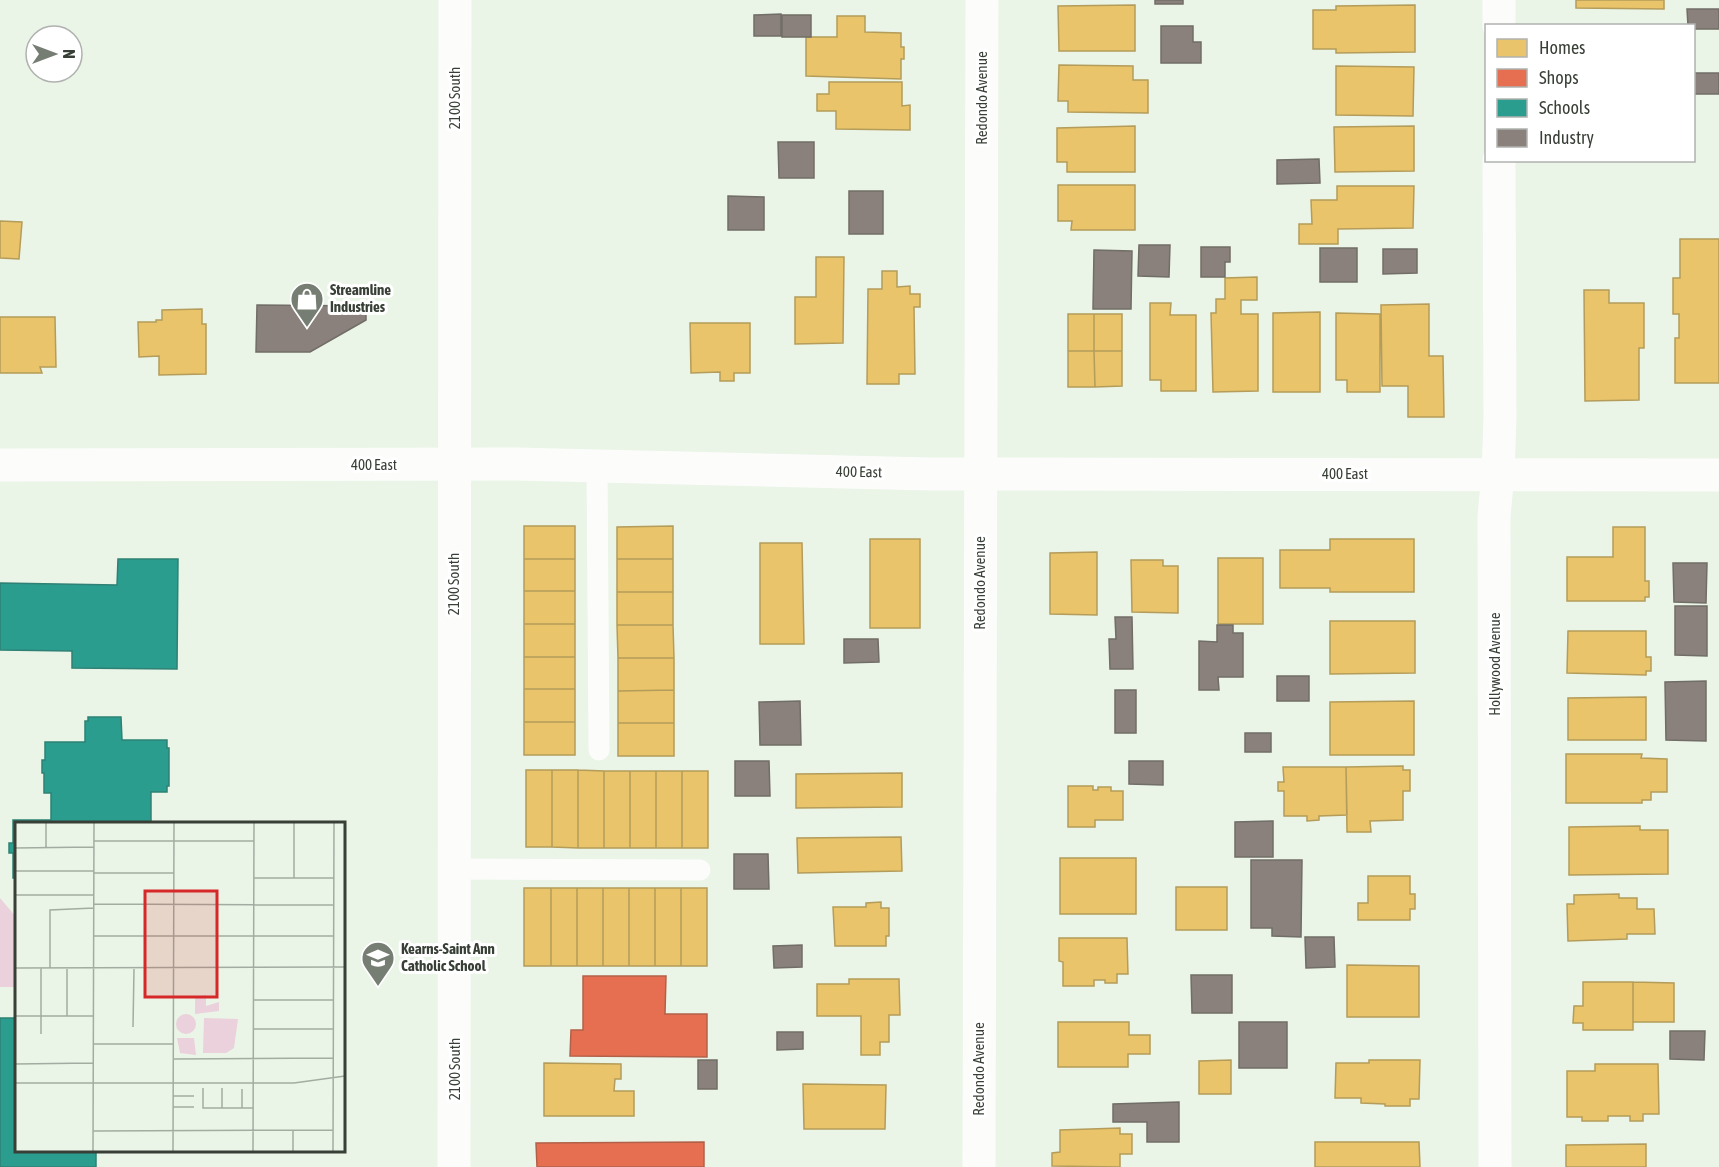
<svg xmlns="http://www.w3.org/2000/svg" width="1719" height="1167" viewBox="0 0 1719 1167" font-family="'Asap Condensed',sans-serif">
	<style>
		.green { fill: #ead1db }
		.homes { fill: #e9c46a; stroke: #b49c5a; stroke-width: 1.5 }
		.shops { fill: #e76f51; stroke: #b26149; stroke-width: 1.5 }
		.schools { fill: #2a9d8f; stroke: #2e8174; stroke-width: 1.5 }
		.industry { fill: #8a817c; stroke: #716d67; stroke-width: 1.5 }
		.lines { fill: none; stroke-linecap: round; stroke-linejoin: round }
		.service { stroke: #fcfdfb; stroke-width: 21 }
		.minor { stroke: #fcfdfb; stroke-width: 33 }
		.secondary { stroke: #fcfdfb; stroke-width: 33 }
		.labels { text-anchor: middle; stroke-width: 6; stroke-linejoin: round; paint-order: stroke }
		.street-label { font-size: 15px; fill: #383f36; stroke: #fff }
		.poi-label { font-size: 15px; font-weight: bold; fill: #383f36; stroke: #fff; text-anchor: start }
		.inset-road { fill: none; stroke: #a3aca0; stroke-width: 1.5 }
		.view { fill: #d62828; fill-opacity: 0.15; stroke: #d62828; stroke-width: 3 }
		.inset-edge { fill: none; stroke: #383f36; stroke-width: 3 }
	</style>
	<rect width="100%" height="100%" fill="#eaf4e7"/>
	<path class="green" d="M0 898 16 917V987H0Z"/>
	<path class="homes" d="M1576 0H1664V9L1576 8Z
		M1135 5V51H1059L1058 6Z
		M1415 5V52L1336 53V49H1313V10H1336V6Z
		M837 16H865V32L901 33V47H904V59H901V79L806 76V37H837Z
		M1059 65 1133 66V80H1148V113L1068 112V101H1058Z
		M1336 66 1414 67 1413 116 1336 115Z
		M829 82H902V106L910 105V130L836 129V111H817V94H829Z
		M1135 126V172H1067V162H1057V128Z
		M1414 126V171L1335 172 1334 127Z
		M1058 185H1135V230H1071L1072 221H1058Z
		M1337 186H1414L1413 228 1338 229V244H1299V224H1312L1311 200H1337Z
		M0 221 22 222 19 259 0 258Z
		M1680 239H1719V383H1675V338H1679V314H1673V278H1680Z
		M816 257H844L843 343 795 344V297H816Z
		M882 271H897V287L910 286V294H920V307H914L915 374H899V384H867L868 289H882Z
		M1257 277V300H1241V314H1258V391L1213 392 1211 313H1216V299H1225V278Z
		M1584 290H1609V303H1644V348H1639V400L1585 401Z
		M1150 303H1171L1170 315H1196V391H1161V380H1150Z
		M1429 304V356H1443L1444 417H1408V386H1382L1381 305Z
		M202 309V324H206V374L159 375V356L139 357 138 322H156V320H162V310Z
		M1320 312V392H1273V313Z
		M1336 313 1380 314V392H1347V380H1336Z
		M1068 314H1094V351H1068Z
		M1094 314H1122V351H1094Z
		M0 317H55L56 367H40L42 373H0Z
		M690 323H750V373H734V381H720V372L691 373Z
		M1068 351H1094L1095 387H1068Z
		M1094 351H1122V386L1095 387Z
		M524 526H575V559H524Z
		M673 526V559H617V527Z
		M1613 527H1645V581H1649V597H1645V601H1567V557H1613Z
		M870 539H920V628H870Z
		M1330 539H1414V592H1330V588H1280V550H1330Z
		M760 543H802L804 644H760Z
		M1097 552V615L1050 614V553Z
		M1218 558H1263V624H1218Z
		M524 559H575V591H524Z
		M617 559H673V592H617Z
		M1131 560H1163V566H1178V613L1132 612Z
		M524 591H575V624H524Z
		M617 592H673V625H617Z
		M1330 621H1415V673L1330 674Z
		M524 624H575V657H524Z
		M617 625H673L674 658H618Z
		M1568 631H1646V657H1651V671H1646V675L1567 673Z
		M524 657H575V689H524Z
		M618 658H674V690L618 691Z
		M524 689H575V722H524Z
		M674 690V723H618V691Z
		M1646 697V740H1568V698Z
		M1414 701V755H1330V702Z
		M524 722H575V755H524Z
		M618 723H674V756H618Z
		M1566 754H1642L1641 758 1667 759V792H1651V800H1642V803H1566Z
		M1403 766V770H1410V791H1403V820L1370 821 1371 832H1347L1346 767Z
		M1283 767H1346L1347 815 1319 816V820L1307 821V816H1284V791H1278V782H1284Z
		M526 770H552V847H526Z
		M552 770H578V848L552 847Z
		M578 770 604 771V848H578Z
		M604 771H630V848H604Z
		M630 771H656V848H630Z
		M656 771H682V848H656Z
		M682 771H708V848H682Z
		M902 773V807L796 808V774Z
		M1068 786H1093V790H1098V787H1111V791H1123V820H1095V827H1068Z
		M1640 826V830H1668V874L1569 875V827Z
		M901 837 902 871 798 873 797 838Z
		M1060 858H1136V914H1060Z
		M1368 876H1410V894H1415V909H1410V920H1358V903H1368Z
		M1176 887H1227V930H1176Z
		M524 888H551V966H524Z
		M551 888H577V966H551Z
		M577 888H603V966H577Z
		M603 888H629V966H603Z
		M629 888H655V966H629Z
		M655 888H681V966H655Z
		M681 888H707V966H681Z
		M1619 894V898H1637V909H1654L1655 934H1627V939L1568 941 1567 904H1574V895Z
		M881 902V908H889V936H886V946H835L833 907H866V903Z
		M1059 938H1127L1128 974H1117V983H1105V980H1094V986H1063V962L1059 961Z
		M1347 965 1419 966V1017H1347Z
		M849 979H899L900 1015H889V1042H880V1055H861V1016H817V984H849Z
		M1583 982H1633V1030H1583V1023H1573L1574 1006H1583Z
		M1633 982 1674 983V1022H1633Z
		M1058 1022H1129V1035H1150V1054H1128V1067H1058Z
		M1231 1060V1094H1199V1061Z
		M1369 1060H1420L1419 1099H1410V1106H1385V1104L1361 1103V1098H1335L1336 1063H1369Z
		M544 1063 621 1064V1079H615L614 1091H634V1116H544Z
		M1595 1064H1658L1659 1114H1643V1121H1630V1116H1608V1121H1582V1117H1567V1071H1595Z
		M803 1084 886 1085 885 1129H804Z
		M1120 1128V1134H1132V1154H1120V1167L1052 1166V1153L1060 1152V1130Z
		M1315 1142H1419L1420 1167H1315Z
		M1646 1144V1167H1566V1145Z"/>
	<path class="shops" d="M583 976H666L665 1014H707V1057L570 1056 571 1030H583Z
		M704 1142V1167H537L536 1143Z"/>
	<path class="schools" d="M118 559H178L177 669 72 668V651L0 650V583L117 585Z
		M88 717H121L122 740H167V748H169V786H167V792H151V824H16V878H13V853H9V843H13V820H51V793H44V773H42V760H45V742H85V721H88Z
		M0 1018H16V1150H96V1167H0Z"/>
	<path class="industry" d="M1155 0H1183V4H1155Z
		M1687 9H1719V29H1694V26H1688Z
		M781 14V36H754V15Z
		M782 15H811V37H782Z
		M1161 26H1193V42H1201V63H1161Z
		M1694 73H1719V94H1694Z
		M778 142H814V178H779Z
		M1319 159 1320 183 1277 184V160Z
		M849 191H883V234H849Z
		M728 196 764 197V230H728Z
		M1139 245H1170L1169 277 1138 276Z
		M1201 247H1230V262H1225V277H1201Z
		M1320 248H1357V282H1320Z
		M1383 249H1417V273L1383 274Z
		M1094 250 1132 251 1131 309H1093Z
		M257 305 366 306V320L310 352H256Z
		M1673 563H1707L1706 603 1674 602Z
		M1675 606H1707V656L1675 655Z
		M1115 617H1132L1133 669H1110L1109 639H1116Z
		M1217 625H1233V633H1243V677H1218L1219 690H1199V641L1217 642Z
		M844 639H878L879 662 844 663Z
		M1277 676H1309V701H1277Z
		M1706 681V741L1666 740 1665 682Z
		M1115 690H1136V733H1115Z
		M800 701 801 745H760L759 702Z
		M1245 733H1271V752H1245Z
		M735 761H769L770 796H735Z
		M1129 761H1163V785L1129 784Z
		M1273 821V857H1235V822Z
		M734 854H768L769 889H734Z
		M1251 860H1302L1301 937 1272 936V928H1251Z
		M1305 937H1334L1335 967 1306 968Z
		M802 945V967L774 968 773 946Z
		M1191 975H1232V1013H1192Z
		M1239 1022H1287V1068H1239Z
		M1670 1031H1705L1704 1060 1670 1059Z
		M777 1032H803V1049L777 1050Z
		M698 1060H717V1089H698Z
		M1179 1102V1142H1147V1122H1113V1104Z"/>
	<g class="lines">
		<path class="service" d="M597 465 599 750
			M455 869 700 870"/>
		<path class="minor" d="M1499 0V26
			M0 465 517 464 930 474 1719 475
			M979 1167 982 0
			M1495 1167 1494 516 1498 474 1500 417 1499 160"/>
		<path class="secondary" d="M454 1167 455 0"/>
	</g>
	<defs>
		<symbol id="shop-pin" viewBox="-11 -11 22 30"><path d="M0 17L-7.5 6A9.5 9.5 0 1 1 7.5 6Z" fill="#767e74" stroke="#fff"/><path d="M-5-2.5h2.3a2.7 3.5 0 0 1 5.4 0H5L5.5 6h-11ZM-1.5-2.5h3a1.5 2.3 0 0 0-3 0Z" fill="#fff"/></symbol>
		<symbol id="school-pin" viewBox="-11 -11 22 30"><path d="M0 17L-7.5 6A9.5 9.5 0 1 1 7.5 6Z" fill="#767e74" stroke="#fff"/><path d="M0-5L7-2L0 1L-7-2ZM-4 1L0 2.5L4 1V4Q0 6-4 4Z" fill="#fff"/></symbol>
	</defs>
	<g fill-rule="evenodd">
		<use href="#shop-pin" x="288" y="280" width="38" height="52"/>
		<use href="#school-pin" x="359" y="939" width="38" height="52"/>
	</g>
	<g class="labels">
		<g class="street-label">
			<text transform="translate(455 98) rotate(-90)" y="5">2100 South</text>
			<text transform="translate(982 98) rotate(-90)" y="5">Redondo Avenue</text>
			<text x="374" y="470">400 East</text>
			<text transform="translate(859 472) rotate(1)" y="5">400 East</text>
			<text x="1345" y="479">400 East</text>
			<text transform="translate(980 583) rotate(-90)" y="5">Redondo Avenue</text>
			<text transform="translate(454 584) rotate(-90)" y="5">2100 South</text>
			<text transform="translate(1495 664) rotate(-90)" y="5">Hollywood Avenue</text>
			<text transform="translate(455 1069) rotate(-90)" y="5">2100 South</text>
			<text transform="translate(979 1069) rotate(-90)" y="5">Redondo Avenue</text>
		</g>
		<g class="poi-label">
			<text x="330" y="295">Streamline<tspan x="330" dy="17">Industries</tspan></text>
			<text x="401" y="954">Kearns-Saint Ann<tspan x="401" dy="17">Catholic School</tspan></text>
		</g>
	</g>
	<g transform="translate(15 822)">
		<rect width="330" height="330" fill="#eaf4e7"/>
		<path d="M191 173V184L204 180V189L180 192V175ZM161 202a10 10 0 1 1 20 0a10 10 0 1 1-20 0ZM189 196 223 197 219 226 211 231H188ZM162 216H179L181 233 165 231Z" fill="#ead1db"/>
		<path class="inset-road" d="M279 0V56M79 19H239M31 25V0M0 26 79 25M0 49H79M79 51H159M239 56H319M0 73H79M79 82 319 83M79 114H319M0 146 330 145M35 146V88L79 86M238 178H318M0 194H78M52 194V147M118 205 119 147M238 207H318M26 212V146M79 222H159M159 237 318 236M0 242 78 241M0 261H279L330 254M188 266V286H238M207 266V286M227 267V286M158 274H179M158 285H179M278 308V330M78 309 318 308M78 330 79 0M158 330 159 0M238 330 239 0M318 330 319 0"/>
		<path class="view" d="M130 69H202V175H130Z"/>
		<rect width="330" height="330" class="inset-edge"/>
	</g>
	<rect x="1485" y="24" width="210" height="138" fill="#ffffff" stroke="#afb2af" stroke-width="1.5"/>
	<rect x="1497" y="39" width="30" height="18" fill="#e9c46a" stroke="#afb2af" stroke-width="1.5"/>
	<text x="1539" y="54" font-size="18" fill="#383f36">Homes</text>
	<rect x="1497" y="69" width="30" height="18" fill="#e76f51" stroke="#afb2af" stroke-width="1.5"/>
	<text x="1539" y="84" font-size="18" fill="#383f36">Shops</text>
	<rect x="1497" y="99" width="30" height="18" fill="#2a9d8f" stroke="#afb2af" stroke-width="1.5"/>
	<text x="1539" y="114" font-size="18" fill="#383f36">Schools</text>
	<rect x="1497" y="129" width="30" height="18" fill="#8a817c" stroke="#afb2af" stroke-width="1.5"/>
	<text x="1539" y="144" font-size="18" fill="#383f36">Industry</text>
	<g transform="translate(54 54) rotate(90)"><circle r="28" fill="#ffffff" stroke="#afb2af" stroke-width="1.5"/>
	<path d="M0-4.5L10 22L0 15L-10 22Z" fill="#767e74"/>
	<text y="-9" font-size="16" font-weight="bold" text-anchor="middle" fill="#383f36">N</text>
	</g>
</svg>
